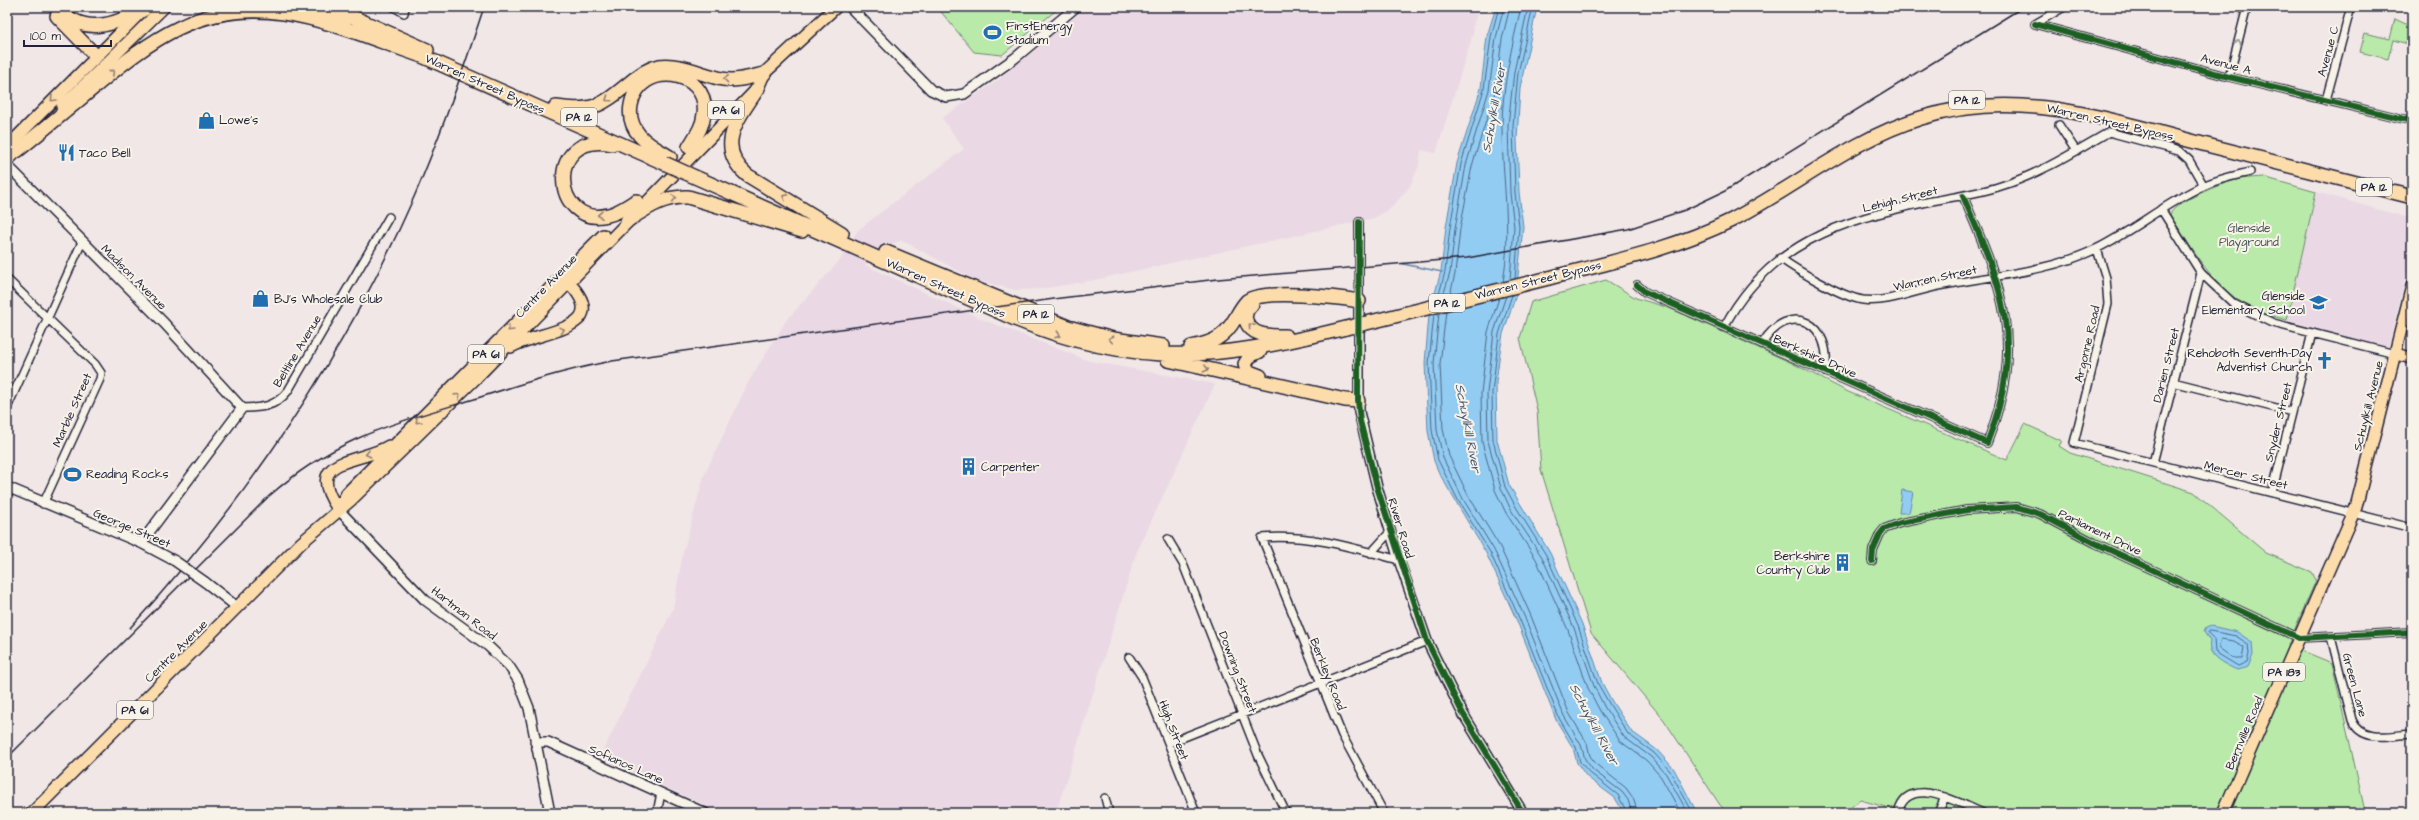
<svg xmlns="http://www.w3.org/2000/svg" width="2419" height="820" viewBox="0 0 2419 820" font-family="'Architects Daughter',sans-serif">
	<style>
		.built { fill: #ead8e4 }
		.green { fill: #b9eaa9; stroke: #6e8672 }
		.water { fill: #92ccf2; stroke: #6588a9 }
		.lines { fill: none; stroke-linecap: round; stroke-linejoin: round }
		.shore { stroke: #4f6684; stroke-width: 1 }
		.stream { stroke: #6588a9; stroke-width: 1.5 }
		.minor-casing { stroke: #22223b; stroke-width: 10 }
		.tertiary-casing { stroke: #22223b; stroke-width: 12 }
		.primary-casing { stroke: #22223b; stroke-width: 14 }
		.motorway-casing { stroke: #22223b; stroke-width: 16 }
		.minor { stroke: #f7f3e8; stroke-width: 7 }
		.tertiary { stroke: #f7f3e8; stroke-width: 9 }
		.primary { stroke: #fddcac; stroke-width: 11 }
		.motorway { stroke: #fddcac; stroke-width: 13 }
		.rail { stroke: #22223b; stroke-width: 1.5 }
		.tertiary-bridge-casing { stroke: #22223b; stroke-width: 12; stroke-linecap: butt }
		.motorway-bridge-casing { stroke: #22223b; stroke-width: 16; stroke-linecap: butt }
		.tertiary-bridge { stroke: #f7f3e8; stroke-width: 9 }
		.motorway-bridge { stroke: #fddcac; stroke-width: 13 }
		.cycleway-casing { stroke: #f7f3e8; stroke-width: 8 }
		.cycleway { stroke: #1b5e20; stroke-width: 6 }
		.oneway { stroke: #97959a }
		.oneway2 { stroke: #907f74 }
		.labels { text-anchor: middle; stroke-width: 4; stroke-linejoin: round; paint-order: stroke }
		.shield { fill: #f7f3e8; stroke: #62616f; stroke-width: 1 }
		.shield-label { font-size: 11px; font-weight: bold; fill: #22223b }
		.poi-label { font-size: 12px; fill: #22223b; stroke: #f7f3e8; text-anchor: start }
		.street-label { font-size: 12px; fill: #22223b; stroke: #f7f3e8 }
		.park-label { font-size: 12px; fill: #485456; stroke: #f7f3e8 }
		.water-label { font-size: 13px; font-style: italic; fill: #445572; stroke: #f7f3e8 }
	</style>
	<rect width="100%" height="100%" fill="#f1e7e6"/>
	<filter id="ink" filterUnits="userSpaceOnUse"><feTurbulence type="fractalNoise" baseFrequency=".025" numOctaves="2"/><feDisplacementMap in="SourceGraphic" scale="8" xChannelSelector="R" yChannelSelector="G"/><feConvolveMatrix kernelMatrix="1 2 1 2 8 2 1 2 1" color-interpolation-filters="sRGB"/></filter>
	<g filter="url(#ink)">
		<path class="built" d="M1087 7H1479L1472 29 1474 30 1436 153 1421 150 1419 165 1410 186 1390 209 1374 218 1094 280 1041 289 1016 290 975 280 902 240 887 246 865 265 984 320 1089 361 1215 384 1136 554 1056 813H722L600 757 673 609 683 553 704 476 749 381 786 321 840 260 858 230 964 149 942 118 997 81Z
			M2316 192 2412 219V251L2388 347 2287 320Z"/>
		<path class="green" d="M937 7H1060L1002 55 974 52Z
			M2395 19 2412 27V45L2393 40 2388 59 2360 52 2365 33 2390 39Z
			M2263 177 2316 192 2287 320C2221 306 2204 266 2170 215 2171 204 2218 185 2229 182 2239 178 2252 178 2263 177Z
			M1606 280 1636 298 1669 308 1792 363 1846 391 2007 460 2025 424 2062 441 2059 446 2070 453 2194 492 2266 553 2312 572 2316 580 2288 645 2332 663 2364 807 2369 813H2219L2216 810 2214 813H1897L1893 809 1860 800 1844 813H1728L1720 805 1664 720 1591 633 1541 470 1537 410 1520 338 1531 302Z"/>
		<path class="water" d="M1496 7H1537L1520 88 1517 139 1519 192 1523 227 1516 295 1503 334 1500 352 1496 382 1497 440 1509 485 1550 553 1582 624 1602 683 1613 703 1631 731 1657 750 1674 769 1697 813H1624L1615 798 1587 777 1577 763 1573 748 1556 720 1517 621 1486 553 1439 473 1434 461 1428 431 1425 363 1429 315 1441 271 1446 227 1457 163 1481 88 1487 36Z
			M1902 490 1913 492 1909 513H1899Z
			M2211 626 2237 632 2252 642 2253 655 2248 667 2237 670C2224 664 2206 656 2210 641L2204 632 2206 628Z"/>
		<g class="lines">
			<path class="shore" d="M1515 279 1519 227 1515 193 1513 125 1518 73 1533 7
				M1510 280 1514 227 1510 193 1508 125 1514 72 1528 7
				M1503 282C1512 230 1502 179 1502 127 1502 87 1512 46 1521 7
				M1450 295 1455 274 1460 229 1472 166 1495 92 1502 39 1510 7
				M1512 295 1499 334 1492 393 1493 440 1505 487 1516 507 1546 555 1578 626 1598 684 1610 705 1628 734 1654 753 1670 771 1693 813
				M1443 296 1450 273 1455 229 1466 165 1489 90 1496 38 1504 7
				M1506 296 1494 332 1487 393 1488 441 1501 488 1511 510 1542 557 1574 628 1594 686 1605 708 1624 737 1651 757 1666 774 1688 813
				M1438 298 1445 272 1450 228 1461 164 1484 89 1491 37 1499 7
				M1499 298 1488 332 1481 393 1482 442 1495 490 1506 513 1536 559 1568 630 1588 688 1600 711 1620 741 1647 761 1661 777 1681 813
				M1446 311 1440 364 1443 429 1449 456 1468 495 1500 547 1531 616 1569 713 1587 743 1590 756 1597 765 1626 788 1633 798 1638 813
				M1439 313 1434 363 1437 430 1443 458 1463 499 1494 550 1525 618 1564 716 1581 745 1585 759 1593 770 1622 792 1628 800 1632 813
				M1434 314 1429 363 1432 430 1438 460 1459 502 1490 552 1520 620 1559 718 1576 747 1580 762 1590 773 1618 795 1627 813
				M2210 631 2236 636 2248 644 2249 654 2247 662 2238 666 2215 652 2214 639 2208 633Z
				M2221 639 2234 641 2244 647 2242 659H2234L2219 648Z"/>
			<path class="stream" d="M1403 264 1442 272"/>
			<defs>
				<path id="minor" d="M394 7 404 13 405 7
					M856 13 863 7
					M2035 24 2229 77 2412 121
					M2035 24 2064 7
					M2229 77 2247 7
					M2326 100 2351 7
					M2059 125 2076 151
					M2161 209 2201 273 2234 304 2273 323 2395 354
					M2097 249 2106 278 2108 304 2074 443 2412 528
					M1780 258C1798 271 1842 297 1863 300 1888 303 1910 292 1934 287 1989 275 2044 274 2096 249 2133 231 2165 203 2203 186 2218 179 2234 176 2250 172
					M7 279 95 364 101 373 100 379 43 504
					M1637 285 1645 292 1987 443C2026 343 2003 289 1963 196
					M1359 301V222
					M1724 327C1768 244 1839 221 1927 202 1952 197 1977 194 2001 186 2040 174 2074 152 2109 132L2179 151 2189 160 2204 186
					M1762 344C1790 298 1834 324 1825 372
					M2173 382 2292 412
					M7 408 82 242
					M242 408C262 408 275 407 288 391L389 217
					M2153 463 2201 273
					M2272 493 2312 333
					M1168 539 1183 564 1258 755 1286 813
					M1371 553 1390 532
					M1872 561 1873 550 1880 534 1884 529 1900 523 1967 510 2017 507 2040 514 2095 543 2299 638 2412 632
					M2331 637 2352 720C2362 744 2392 735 2412 734
					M1129 657 1142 677 1196 813
					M1169 743 1427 641
					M1105 798 1109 813
					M657 813 661 793
					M1384 813 1342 735 1262 538C1310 534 1354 548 1399 560
					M1898 813C1907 773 1959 803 1983 813
					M1938 813 1945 797"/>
				<path id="tertiary" d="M850 7 931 90 946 97 964 94 1015 58 1076 7
					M7 165 164 323 242 408 141 543
					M1359 301V412L1377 487 1399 560 1427 641 1462 712 1523 813
					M7 487 141 543 175 561
					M338 509 425 600 488 646 509 666 518 680 529 708 550 813
					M205 582 237 607
					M535 742H548L705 813"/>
				<path id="primary" d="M759 78 836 7
					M62 107 164 7
					M7 147 139 14
					M7 161 22 146
					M511 347C542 329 620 330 563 277
					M2395 354 2412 358
					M340 506 347 493 603 235
					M338 509C301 456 361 464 389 446
					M32 813 301 543 351 500 477 377 758 88 764 74
					M2223 813 2356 507 2412 286"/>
				<path id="motorway" d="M57 7C83 37 115 25 145 9
					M310 7 344 22
					M337 10 427 50
					M57 16 96 56
					M415 53 664 163
					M758 88C740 117 713 145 747 175L842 233
					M556 107C596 113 603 104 633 80 641 74 649 68 659 66 680 63 702 75 722 79 737 82 750 77 764 74
					M612 144C544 130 552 229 608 215 618 213 627 206 636 201
					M17 151C42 131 67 110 92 89 152 39 200 1 284 13 331 20 377 41 422 56
					M670 157C660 151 648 145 640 136 632 127 629 116 631 105 639 59 710 69 704 114 703 127 695 137 689 147
					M686 173 1015 319C1137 370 1222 359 1346 328
					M627 221C647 208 663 196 688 197L802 231
					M886 252 1068 327 1113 339 1163 346
					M1549 278C1611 262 1674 249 1732 220 1795 187 1852 139 1921 118 2019 87 2108 120 2203 144 2273 162 2342 179 2412 197
					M1252 304 1247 310 1245 317C1249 337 1270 336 1286 336
					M1191 347C1212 343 1224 338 1235 319 1239 312 1242 306 1247 301 1263 289 1337 297 1359 301
					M1168 360 1345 400 1358 401
					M1260 376 1247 371 1245 364 1250 356 1260 351"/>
			</defs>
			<use href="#minor" class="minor-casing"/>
			<use href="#tertiary" class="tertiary-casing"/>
			<use href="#primary" class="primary-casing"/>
			<use href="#motorway" class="motorway-casing"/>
			<use href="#minor" class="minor"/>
			<use href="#tertiary" class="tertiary"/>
			<use href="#primary" class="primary"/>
			<use href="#motorway" class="motorway"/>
			<path class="rail" d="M130 628C246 501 344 356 414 197 441 135 463 71 484 7
				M7 758 268 497C335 438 389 425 471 400 518 385 564 370 612 361L1061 298 1218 279 1467 258 1628 229 1685 210 1725 191 2023 7"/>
			<defs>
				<path id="tertiary-bridge" d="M175 561 205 582"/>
				<path id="motorway-bridge" d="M664 163 686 173
					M1346 328 1549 278"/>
			</defs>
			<use href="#tertiary-bridge" class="tertiary-bridge-casing"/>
			<use href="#motorway-bridge" class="motorway-bridge-casing"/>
			<use href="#tertiary-bridge" class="tertiary-bridge"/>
			<use href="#motorway-bridge" class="motorway-bridge"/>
			<defs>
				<path id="cycleway" d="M2035 24 2229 77 2412 121
					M1359 222 1358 401 1360 421 1377 487 1427 641 1462 712 1523 813
					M1637 285 1645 292 1987 443C2026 343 2003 289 1963 196
					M1872 561 1873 550 1880 534 1884 529 1900 523 1967 510 2017 507 2040 514 2095 543 2299 638 2412 632"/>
			</defs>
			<use href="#cycleway" class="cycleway-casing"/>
			<use href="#cycleway" class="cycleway"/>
		</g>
		<defs><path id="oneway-chevron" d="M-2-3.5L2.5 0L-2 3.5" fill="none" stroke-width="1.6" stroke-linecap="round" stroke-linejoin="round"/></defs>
		<use class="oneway" href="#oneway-chevron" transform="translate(2238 42) rotate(-76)"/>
		<g class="oneway2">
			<use href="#oneway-chevron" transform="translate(112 72) rotate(-40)"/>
			<use href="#oneway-chevron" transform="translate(726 79) rotate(-174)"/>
			<use href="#oneway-chevron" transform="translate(53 99) rotate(135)"/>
			<use href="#oneway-chevron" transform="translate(608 99) rotate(145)"/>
			<use href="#oneway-chevron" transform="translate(785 197) rotate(-151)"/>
			<use href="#oneway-chevron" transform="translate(674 198) rotate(-8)"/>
			<use href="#oneway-chevron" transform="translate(600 215) rotate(179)"/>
			<use href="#oneway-chevron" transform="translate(1251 326) rotate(-130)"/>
			<use href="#oneway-chevron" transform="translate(510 329) rotate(135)"/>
			<use href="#oneway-chevron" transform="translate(562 330) rotate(-19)"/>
			<use href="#oneway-chevron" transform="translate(1058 335) rotate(18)"/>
			<use href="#oneway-chevron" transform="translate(1111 339) rotate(-168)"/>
			<use href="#oneway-chevron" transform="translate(1206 369) rotate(13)"/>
			<use href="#oneway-chevron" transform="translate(458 396) rotate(-44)"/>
			<use href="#oneway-chevron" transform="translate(418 421) rotate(135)"/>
			<use href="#oneway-chevron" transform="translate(368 454) rotate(167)"/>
		</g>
	</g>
	<defs>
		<symbol id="stadium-bare" viewBox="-9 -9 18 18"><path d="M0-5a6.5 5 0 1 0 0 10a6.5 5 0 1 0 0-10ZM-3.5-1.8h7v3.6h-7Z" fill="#1f6fb2" stroke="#f7f3e8" stroke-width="2.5" paint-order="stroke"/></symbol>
		<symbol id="shop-bare" viewBox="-9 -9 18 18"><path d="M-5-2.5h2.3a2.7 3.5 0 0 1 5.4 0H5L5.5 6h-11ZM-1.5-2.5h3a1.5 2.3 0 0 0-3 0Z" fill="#1f6fb2" stroke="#f7f3e8" stroke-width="2.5" paint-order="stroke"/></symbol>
		<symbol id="restaurant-bare" viewBox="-9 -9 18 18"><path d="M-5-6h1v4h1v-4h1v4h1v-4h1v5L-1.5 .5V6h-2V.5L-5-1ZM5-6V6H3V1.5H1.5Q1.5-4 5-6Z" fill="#1f6fb2" stroke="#f7f3e8" stroke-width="2.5" paint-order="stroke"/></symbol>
		<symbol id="school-bare" viewBox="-9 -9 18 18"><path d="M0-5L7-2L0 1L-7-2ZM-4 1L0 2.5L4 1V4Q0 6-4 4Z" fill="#1f6fb2" stroke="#f7f3e8" stroke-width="2.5" paint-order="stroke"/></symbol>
		<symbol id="church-bare" viewBox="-9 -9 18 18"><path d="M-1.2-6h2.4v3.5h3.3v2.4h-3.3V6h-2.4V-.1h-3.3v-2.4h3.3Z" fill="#1f6fb2" stroke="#f7f3e8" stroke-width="2.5" paint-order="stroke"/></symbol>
		<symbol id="building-bare" viewBox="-9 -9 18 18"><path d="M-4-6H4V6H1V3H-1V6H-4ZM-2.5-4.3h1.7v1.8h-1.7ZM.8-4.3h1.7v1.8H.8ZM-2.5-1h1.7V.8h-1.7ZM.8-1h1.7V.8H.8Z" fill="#1f6fb2" stroke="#f7f3e8" stroke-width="2.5" paint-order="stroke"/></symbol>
	</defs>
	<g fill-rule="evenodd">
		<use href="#stadium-bare" x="980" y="20" width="25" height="25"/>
		<use href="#shop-bare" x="194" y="108" width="25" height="25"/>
		<use href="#restaurant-bare" x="54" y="140" width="25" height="25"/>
		<use href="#shop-bare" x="248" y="286" width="25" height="25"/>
		<use href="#school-bare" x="2306" y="290" width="25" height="25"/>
		<use href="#church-bare" x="2312" y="348" width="25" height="25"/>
		<use href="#building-bare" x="956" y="454" width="25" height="25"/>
		<use href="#stadium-bare" x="60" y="462" width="25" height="25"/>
		<use href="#building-bare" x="1830" y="550" width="25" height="25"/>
	</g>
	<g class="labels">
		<g class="shield">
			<rect x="1949" y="91" width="36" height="18" rx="3"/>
			<rect x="708" y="101" width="36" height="18" rx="3"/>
			<rect x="561" y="108" width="36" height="18" rx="3"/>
			<rect x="2356" y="178" width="36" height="18" rx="3"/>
			<rect x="1429" y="294" width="36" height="18" rx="3"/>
			<rect x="1018" y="305" width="36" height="18" rx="3"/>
			<rect x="468" y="345" width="36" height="18" rx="3"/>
			<rect x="2263" y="663" width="42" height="18" rx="3"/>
			<rect x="117" y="701" width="36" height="18" rx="3"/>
		</g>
		<g class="shield-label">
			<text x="1967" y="104">PA 12</text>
			<text x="726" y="114">PA 61</text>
			<text x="579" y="121">PA 12</text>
			<text x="2374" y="191">PA 12</text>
			<text x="1447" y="307">PA 12</text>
			<text x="1036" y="318">PA 12</text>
			<text x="486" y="358">PA 61</text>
			<text x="2284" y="676">PA 183</text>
			<text x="135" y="714">PA 61</text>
		</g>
		<g class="poi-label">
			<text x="1006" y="30">FirstEnergy<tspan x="1006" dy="14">Stadium</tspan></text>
			<text x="219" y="124">Lowe's</text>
			<text x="79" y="157">Taco Bell</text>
			<text x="2305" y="300" text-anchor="end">Glenside<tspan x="2305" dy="14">Elementary School</tspan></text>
			<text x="274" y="303">BJ's Wholesale Club</text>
			<text x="2312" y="357" text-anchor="end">Rehoboth Seventh-Day<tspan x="2312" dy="14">Adventist Church</tspan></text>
			<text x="981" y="471">Carpenter</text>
			<text x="86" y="478">Reading Rocks</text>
			<text x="1830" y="560" text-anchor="end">Berkshire<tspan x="1830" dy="14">Country Club</tspan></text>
		</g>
		<g class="street-label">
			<text transform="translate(2328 51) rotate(-75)" y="4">Avenue C</text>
			<text transform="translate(2226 64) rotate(15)" y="4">Avenue A</text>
			<text transform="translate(485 84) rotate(24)" y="4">Warren Street Bypass</text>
			<text transform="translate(2110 122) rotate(13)" y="4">Warren Street Bypass</text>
			<text transform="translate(1900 199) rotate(-14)" y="4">Lehigh Street</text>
			<text transform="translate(134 277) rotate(45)" y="4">Madison Avenue</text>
			<text transform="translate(1935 278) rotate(-12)" y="4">Warren Street</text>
			<text transform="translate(1538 280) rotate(-14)" y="4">Warren Street Bypass</text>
			<text transform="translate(546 286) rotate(-46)" y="4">Centre Avenue</text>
			<text transform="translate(946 288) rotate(24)" y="4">Warren Street Bypass</text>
			<text transform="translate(2087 344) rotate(-77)" y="4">Argonne Road</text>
			<text transform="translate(297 351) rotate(-59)" y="4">Beltline Avenue</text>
			<text transform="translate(1815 356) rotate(24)" y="4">Berkshire Drive</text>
			<text transform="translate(2166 365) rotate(-76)" y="4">Darien Street</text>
			<text transform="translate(2368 406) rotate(-76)" y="4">Schuylkill Avenue</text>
			<text transform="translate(72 410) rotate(-66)" y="4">Marble Street</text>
			<text transform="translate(2278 422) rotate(-76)" y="4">Snyder Street</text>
			<text transform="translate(2246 475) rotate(14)" y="4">Mercer Street</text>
			<text transform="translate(132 528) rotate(23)" y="4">George Street</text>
			<text transform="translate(1401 528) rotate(73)" y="4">River Road</text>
			<text transform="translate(2100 532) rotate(26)" y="4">Parliament Drive</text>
			<text transform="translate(464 613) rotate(38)" y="4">Hartman Road</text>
			<text transform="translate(176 651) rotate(-45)" y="4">Centre Avenue</text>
			<text transform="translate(1238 672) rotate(69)" y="4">Downing Street</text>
			<text transform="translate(1328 674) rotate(68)" y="4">Berkley Road</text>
			<text transform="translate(2355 685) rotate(75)" y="4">Green Lane</text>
			<text transform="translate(1174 730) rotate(69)" y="4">High Street</text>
			<text transform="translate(2244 733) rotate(-67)" y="4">Bernville Road</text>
			<text transform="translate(626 764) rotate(24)" y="4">Sofianos Lane</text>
		</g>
		<g class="park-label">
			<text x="2249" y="232">Glenside<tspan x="2249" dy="14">Playground</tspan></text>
		</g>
		<g class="water-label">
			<text transform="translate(1493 108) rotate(-80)" y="5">Schuylkill River</text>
			<text transform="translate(1469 428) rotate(79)" y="5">Schuylkill River</text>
			<text transform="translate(1595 724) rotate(62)" y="5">Schuylkill River</text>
		</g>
	</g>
	<rect width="2419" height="820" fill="none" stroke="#f7f3e8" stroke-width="24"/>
	<rect x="12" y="12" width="2395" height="796" fill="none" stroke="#22223b" stroke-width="1.5" filter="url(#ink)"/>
	<path d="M24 40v6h87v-6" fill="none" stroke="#22223b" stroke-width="2"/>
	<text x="30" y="40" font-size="12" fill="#22223b" stroke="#f7f3e8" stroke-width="3" paint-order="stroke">100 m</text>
</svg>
